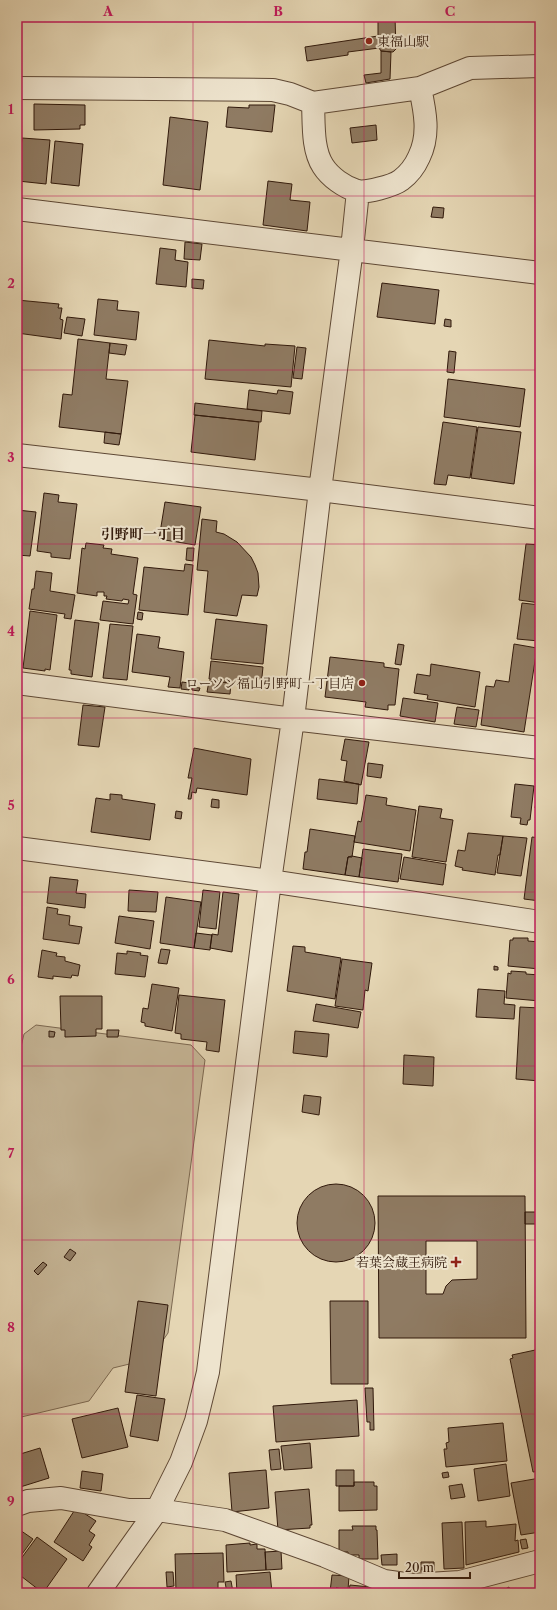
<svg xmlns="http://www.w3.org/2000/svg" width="557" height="1610" viewBox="0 0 557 1610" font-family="'Libre Caslon Text','Noto Serif JP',serif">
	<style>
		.green { fill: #c6b697; stroke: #7c6851 }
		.building { fill: #8f7b63; stroke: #31190b; fill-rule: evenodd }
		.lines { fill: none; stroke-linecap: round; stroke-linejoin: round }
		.minor-casing { stroke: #5e4835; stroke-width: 24 }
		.minor { stroke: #eee4ce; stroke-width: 22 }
		.grid { fill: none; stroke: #c2185b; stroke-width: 1; stroke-opacity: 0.55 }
		.poi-dot { fill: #8f2418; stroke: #eee4ce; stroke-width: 1.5 }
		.labels { text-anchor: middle; stroke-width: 4; stroke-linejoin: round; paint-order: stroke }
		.poi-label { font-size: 13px; fill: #31190b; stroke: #eee4ce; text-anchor: end }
		.neighbourhood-label { font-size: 14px; font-weight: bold; fill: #31190b; stroke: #eee4ce }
		.neatline { fill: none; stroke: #c2185b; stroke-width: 1.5 }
		.grid-label { font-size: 13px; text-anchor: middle; font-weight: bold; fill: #c2185b }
	</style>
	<rect width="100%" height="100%" fill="#e5d6b4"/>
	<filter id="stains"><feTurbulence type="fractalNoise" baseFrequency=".005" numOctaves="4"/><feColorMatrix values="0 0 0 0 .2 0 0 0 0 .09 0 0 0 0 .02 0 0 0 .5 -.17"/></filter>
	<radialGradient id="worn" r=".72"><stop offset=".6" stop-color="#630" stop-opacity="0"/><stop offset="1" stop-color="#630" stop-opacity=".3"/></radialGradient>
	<path class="green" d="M36 1025 191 1045 205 1060 168 1333 150 1359 113 1368 89 1401 17 1418V1064L24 1034Z"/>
	<path class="building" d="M378 17H395L396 49 393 52 381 51 379 48 348 52V55L307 61 305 47 378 36Z
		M381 51 391 52 390 79 366 83 364 75 381 73Z
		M34 104 85 105V125H80V129L34 130Z
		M249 105H275L272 132 226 127 228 107 249 108Z
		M170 117 208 122 200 190 163 185Z
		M376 125 377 140 352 143 350 128Z
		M22 138 50 140 46 184 18 181Z
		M55 141 83 144 79 186 51 183Z
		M268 181 292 184 290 200 310 202 307 231 263 225Z
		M433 207 444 208 443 218 431 217Z
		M185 242 202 244 200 260 184 259Z
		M160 248 176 250 175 260 188 262 186 287 156 284Z
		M192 279 204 280 203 289 192 288Z
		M382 283 439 290 435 324 377 317Z
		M98 299 118 301 117 310 139 312 136 340 94 335Z
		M17 300 59 304 58 308H62L60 319 63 320 61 339 17 333Z
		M67 317 85 319 82 336 64 333Z
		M445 319 451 320V327L444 326Z
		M78 339 110 343 106 379 128 381 121 434 59 427 63 394 72 395Z
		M209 340 265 346V344L295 346 291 387 205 379Z
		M110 343 127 345 125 355 109 353Z
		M297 347 306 348 302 379 293 378Z
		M449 351 456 352 454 373 447 372Z
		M448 379 525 389 520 427 444 417Z
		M249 390 277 394 278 390 293 392 290 414 247 409Z
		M195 403 262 411 261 422 194 415Z
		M195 415 259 422 255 460 191 452Z
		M443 422 477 427 470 478 448 475 446 485 434 484Z
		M478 427 521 432 514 484 471 478Z
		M105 432 121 434 119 445 104 443Z
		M44 493 59 495 58 502 77 504 70 559 51 557V553L37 551Z
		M165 502 201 507 195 545 159 539Z
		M17 510 36 512 30 556 17 555Z
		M202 519 217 521 216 532 224 534 237 542 251 557 255 565 258 573 259 587 257 596 242 595 237 616 204 612 208 571 197 570Z
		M86 543 104 545 103 548 112 549 111 554 138 558 133 594 137 595 133 624 100 620 103 601 128 604 129 600 123 599 122 601 106 599 107 596H104V592H97V596L77 593 82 548 85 549Z
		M526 544 540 545V603L519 600Z
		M187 548H194L193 561 186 560Z
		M185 564 193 565 188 615 139 610 144 567 184 571Z
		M36 571 52 573 50 591 75 595 71 619 64 618 65 614 29 609 32 589H34Z
		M522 603 540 605 539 641 517 639Z
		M30 611 57 615 50 670 45 669V671L23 668Z
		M138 612 143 613 142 620 137 619Z
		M216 619 267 625 263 664 211 659Z
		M75 620 99 623 92 677 71 674V670H69Z
		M110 624 133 626 127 680 103 678Z
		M137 634 160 637 158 648 184 652 180 688 168 687 170 677 132 672Z
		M398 644 404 645 401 665 395 664Z
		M514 644 537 648 524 732 481 725 486 686 494 687 496 680 509 682Z
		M330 657 384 663V667L399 669 395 705H388V710L365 707 366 702 325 697Z
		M211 661 263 667 261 686 209 679Z
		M431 664 480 672 475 707 427 699 428 695 414 693 417 674 430 676Z
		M209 681 231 683 230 694 207 692Z
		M182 682 189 683V690L181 689Z
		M192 687 200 688 199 691 192 690Z
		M403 698 438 703 435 722 400 716Z
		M83 705 105 707 99 747 78 745Z
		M457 707 479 710 476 727 454 724Z
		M345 739 369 742 361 785 344 781 347 761 341 760Z
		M194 748 251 759 247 795 197 788 196 793 192 792 191 799H188L192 778H188Z
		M368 763 383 765 381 778 367 776Z
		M540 777V808H535Z
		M319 779 359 784 357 804 317 799Z
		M515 784 534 786 530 820H528L527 825 520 824 521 818 511 817Z
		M110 794 122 795V799L155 804 150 840 91 832 96 798 110 800Z
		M366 795 387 798 386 805 416 810 410 851 354 842 358 821 361 822Z
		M212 799 219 800V808L211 807Z
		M419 806 442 809 440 818 453 820 446 862 412 857Z
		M176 811 182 812 181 819 175 818Z
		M310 829 355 836 352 857H348L345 875 303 869 305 852H307Z
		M468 833 503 836 500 855H498L495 875 462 870 463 868 455 866 458 850 465 851Z
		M503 836 527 838 521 876 497 873Z
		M532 837 540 838V901L524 899Z
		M363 849 402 854 398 882 359 877Z
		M352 856 362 858 359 877 345 875 348 857Z
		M404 857 446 864 443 885 400 879Z
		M50 877 78 880 76 893 86 894 85 908 47 903Z
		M129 890 158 892 156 912 128 911Z
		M203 890 220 892 216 929 199 927Z
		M223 892 239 894 232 952 210 948 212 934 218 935Z
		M166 897 201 902 194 948 160 943Z
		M47 907 58 909 57 914 70 916 69 925 82 927 79 944 43 939Z
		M119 916 154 921 150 949 115 943Z
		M196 933 212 935 210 950 194 948Z
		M513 938H528V941L540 942V969L508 966 510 940H513Z
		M293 946 305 947V952L341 958 335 999 287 991Z
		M161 949 170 950 167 964 158 963Z
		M42 950 57 953 56 956 65 957V961L80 965 78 976 72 975 71 978 53 976V979L38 977Z
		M127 951 141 953 140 955 148 956 145 977 115 974 117 953 127 954Z
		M342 959 372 963 368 991 365 990 363 1010 335 1006Z
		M494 966 498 967V970H494Z
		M511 971 526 972V974L540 975V1001L506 998 508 973 511 974Z
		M152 984 179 988 172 1031 145 1026V1023L141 1022 143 1008 148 1009Z
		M478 989 505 991 504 1004 515 1005 514 1019 476 1017Z
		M179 995 225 1000 219 1052 206 1050 207 1042 181 1039V1034L175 1033Z
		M60 996H102V1029H96V1036L65 1037V1030H61Z
		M316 1004 361 1012 358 1028 313 1021Z
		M520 1007 540 1008 538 1036H540V1081L516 1079Z
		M107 1030H119L118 1037H107Z
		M49 1031 55 1032 54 1037H49Z
		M295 1031 329 1034 327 1057 293 1053Z
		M404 1055 434 1057 433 1086 403 1084Z
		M304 1095 321 1097 319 1115 302 1112Z
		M297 1223a39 39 0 1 1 78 0a39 39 0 1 1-78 0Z
		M378 1196H525L526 1338H379ZM426 1241H477V1279L452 1280 446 1286 443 1294H426Z
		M525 1212H540V1224H525Z
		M70 1249 76 1253 70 1261 64 1257Z
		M43 1262 47 1265 38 1275 34 1271Z
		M138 1301 168 1305 156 1396 125 1392Z
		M330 1301H368V1384H331Z
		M540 1349V1471L533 1472 510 1359 513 1358 512 1355Z
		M365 1388H373L374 1430H370V1422H367Z
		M137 1395 165 1399 158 1441 130 1436Z
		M357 1400 359 1436 276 1442 273 1406Z
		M118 1408 128 1447 82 1458 72 1419Z
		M503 1423 507 1461 446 1467 444 1449H447L446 1443 449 1442 448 1428Z
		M310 1443 312 1468 284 1470 281 1446Z
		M40 1448 49 1478 17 1488V1455Z
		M279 1449 281 1469 271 1470 269 1450Z
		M506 1464 510 1496 478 1501 474 1469Z
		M266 1470 269 1508 232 1512 229 1473Z
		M336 1470H354V1486H336Z
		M82 1471 103 1474 101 1491 80 1488Z
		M448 1472 449 1477 443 1478 442 1473Z
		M540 1478V1532L521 1535 511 1483Z
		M354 1482H374V1486H377V1510L339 1511V1486H354Z
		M462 1484 465 1497 451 1499 449 1486Z
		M309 1489 312 1525H310V1528L278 1530 275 1492Z
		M76 1508 96 1521 89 1531 95 1535 89 1545 92 1547 83 1561 54 1542Z
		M486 1521V1527L516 1524 515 1541 518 1540 519 1552 466 1565 465 1522Z
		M462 1522 464 1568 444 1569 442 1523Z
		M352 1526H376V1530H377L378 1559H359V1555H348V1552H339V1530H353Z
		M17 1528 33 1539 17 1561Z
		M37 1537 67 1559 43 1593 17 1573V1564Z
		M526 1539 528 1548 522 1549 520 1540Z
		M250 1543V1545L257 1544V1549H265L266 1570 227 1572 226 1545Z
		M281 1551 282 1569 266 1570 265 1552Z
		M223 1553 224 1582H218V1590L176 1592 175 1554Z
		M397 1554V1565H382L381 1555Z
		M421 1562H434V1572H421Z
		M166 1572H173L174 1586 167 1587Z
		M270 1572 272 1593H237L236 1575Z
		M332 1575 349 1576 348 1590 336 1588V1592H330Z
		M231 1581 233 1592 227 1593 225 1582Z
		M350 1585 380 1588 379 1593H336V1588L349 1590Z
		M509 1587 511 1593H498Z
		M17 1588 24 1593H17Z
		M472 1590 473 1593H462Z"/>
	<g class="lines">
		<defs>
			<path id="minor" d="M17 88 273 90 290 94 313 103 420 88 470 68 540 66
				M313 103C314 123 312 149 323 166 330 177 344 187 357 191 366 193 393 186 401 180 409 174 415 166 419 157 430 135 425 111 420 88
				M17 209 540 273
				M17 455 320 490 540 518
				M17 683 293 719 540 748
				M17 848 270 881 540 922
				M17 1505 28 1501 61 1498 129 1510H157L225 1520 325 1556 384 1581 412 1585 460 1582 540 1561
				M98 1593 157 1510 181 1462 196 1421 208 1372 270 881 293 719 320 490 352 249 358 191"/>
		</defs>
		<use href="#minor" class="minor-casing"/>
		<use href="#minor" class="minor"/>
	</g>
	<path class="grid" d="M193 17V1593M364 17V1593M17 196H540M17 370H540M17 544H540M17 718H540M17 892H540M17 1066H540M17 1240H540M17 1414H540"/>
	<g class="poi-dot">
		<circle cx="369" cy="41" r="4"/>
		<circle cx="362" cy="683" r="4"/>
		<path d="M454 1256h4v4h4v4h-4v4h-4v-4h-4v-4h4z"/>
	</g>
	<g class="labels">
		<g class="poi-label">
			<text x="377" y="46" text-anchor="start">東福山駅</text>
			<text x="354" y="688">ローソン福山引野町一丁目店</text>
			<text x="447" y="1267">若葉会蔵王病院</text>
		</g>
		<g class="neighbourhood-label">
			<text x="143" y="539">引野町一丁目</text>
		</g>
	</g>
	<rect width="557" height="1610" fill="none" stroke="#e5d6b4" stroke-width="44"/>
	<path d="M399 1572v6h71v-6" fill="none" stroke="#31190b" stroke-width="2"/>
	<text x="405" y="1572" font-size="12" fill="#31190b" stroke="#eee4ce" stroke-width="3" paint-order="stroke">20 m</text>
	<rect x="22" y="22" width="513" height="1566" class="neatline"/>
	<g class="grid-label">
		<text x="108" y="16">A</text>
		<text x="278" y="16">B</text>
		<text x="450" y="16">C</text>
		<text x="11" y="114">1</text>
		<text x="11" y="288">2</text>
		<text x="11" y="462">3</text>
		<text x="11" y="636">4</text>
		<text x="11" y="810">5</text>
		<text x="11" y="984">6</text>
		<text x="11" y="1158">7</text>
		<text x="11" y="1332">8</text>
		<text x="11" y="1506">9</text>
	</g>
	<rect width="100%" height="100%" filter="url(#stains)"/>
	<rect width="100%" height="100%" fill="url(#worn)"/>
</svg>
